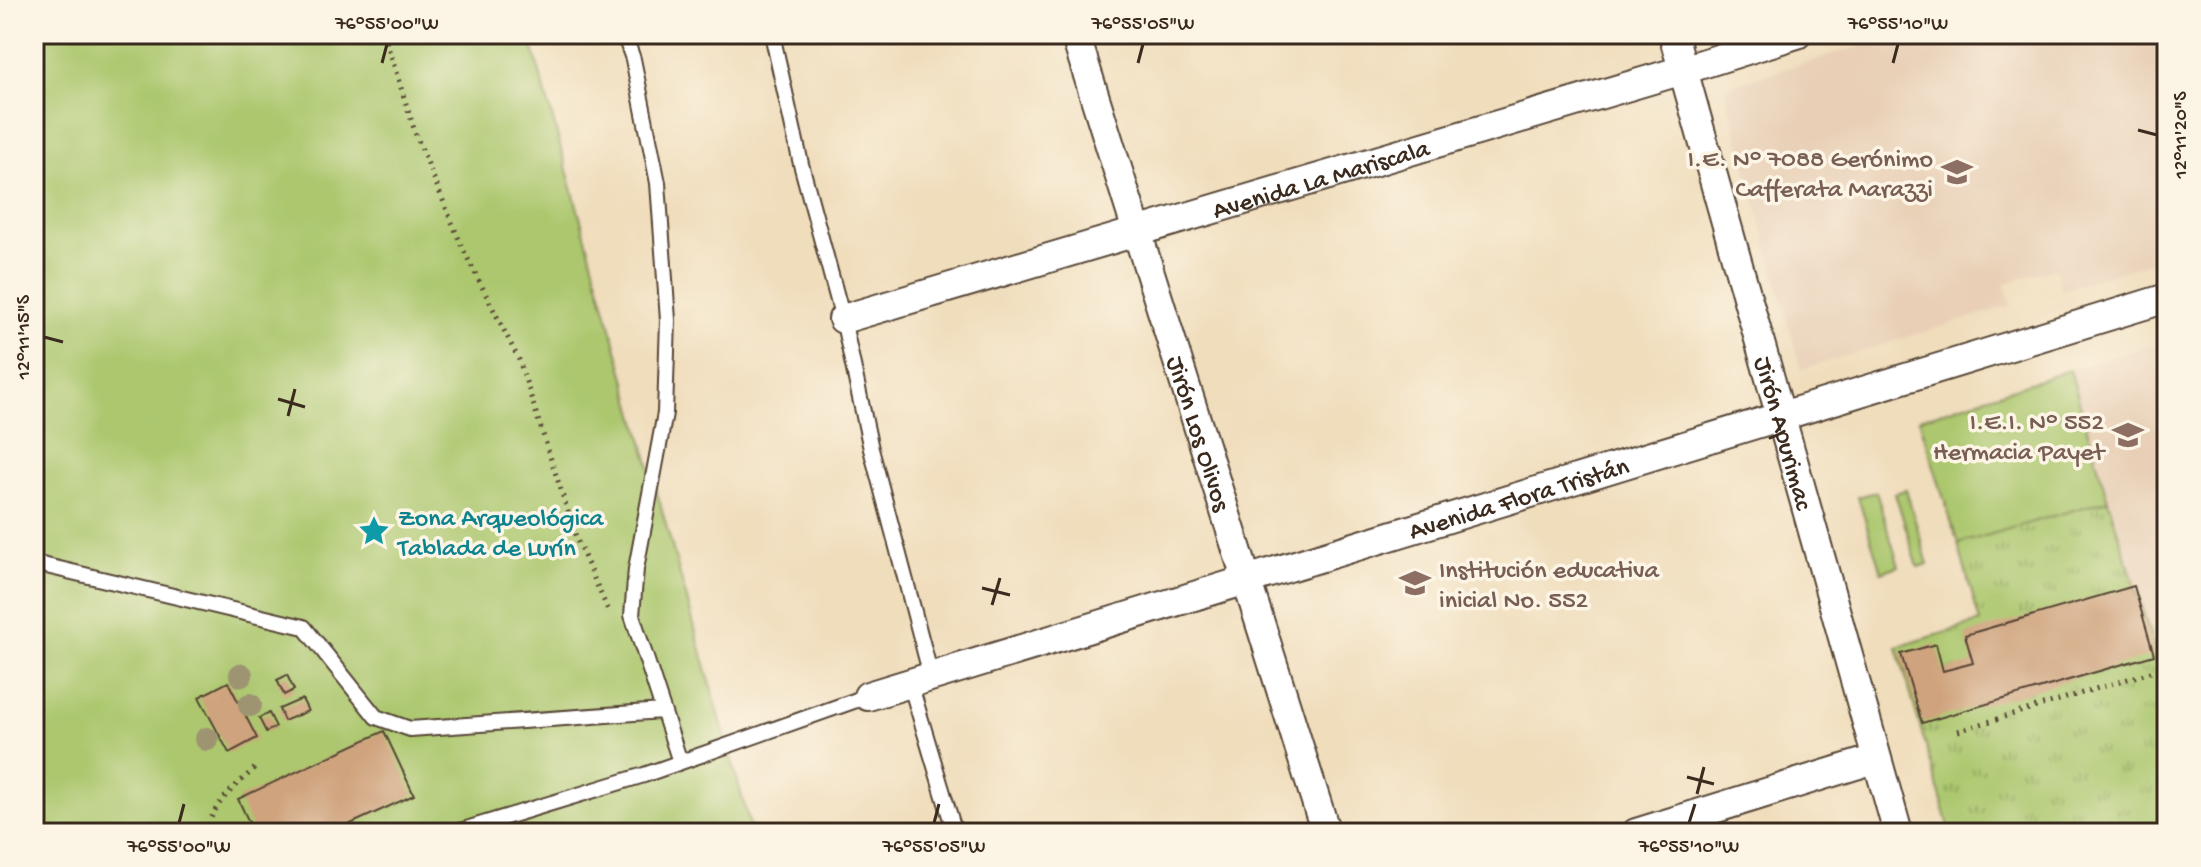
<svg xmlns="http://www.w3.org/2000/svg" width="2201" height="867" viewBox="0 0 2201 867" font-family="'Gochi Hand',sans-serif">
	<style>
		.built { fill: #e8cfb6 }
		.green { fill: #acc76e; stroke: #747846; stroke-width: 2 }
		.park { fill: url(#park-tufts); stroke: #747846; stroke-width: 2 }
		.building { fill: #cfa37d }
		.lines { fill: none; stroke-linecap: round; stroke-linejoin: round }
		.service-casing { stroke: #564536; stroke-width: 18 }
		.minor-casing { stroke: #564536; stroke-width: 32 }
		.path { stroke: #564536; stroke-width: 5; stroke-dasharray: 2 6; stroke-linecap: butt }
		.service { stroke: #fff; stroke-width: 14 }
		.minor { stroke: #fff; stroke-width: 28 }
		.tree { fill: #9f9472 }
		.ticks { fill: none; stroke: #3b2a1e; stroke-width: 3 }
		.labels { text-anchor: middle; stroke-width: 7; stroke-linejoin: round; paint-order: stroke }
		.education-label { font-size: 26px; fill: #785e54; stroke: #fcf5e5; text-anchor: end }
		.street-label { font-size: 26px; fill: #3b2a1e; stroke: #fcf5e5 }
		.culture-label { font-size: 26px; fill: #0d838f; stroke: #fcf5e5; text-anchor: start }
		.neatline { fill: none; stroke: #3b2a1e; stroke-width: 3 }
		.ticks-label { font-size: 20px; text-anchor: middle; fill: #3b2a1e }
	</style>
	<defs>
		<pattern id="park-tufts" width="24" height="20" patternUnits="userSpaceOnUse" patternTransform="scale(2)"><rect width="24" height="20" fill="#acc76e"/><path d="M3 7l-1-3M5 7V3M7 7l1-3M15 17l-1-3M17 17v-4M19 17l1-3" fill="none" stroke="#8da25a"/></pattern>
	</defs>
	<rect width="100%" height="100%" fill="#fcf5e5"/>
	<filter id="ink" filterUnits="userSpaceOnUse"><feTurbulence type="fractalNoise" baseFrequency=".0125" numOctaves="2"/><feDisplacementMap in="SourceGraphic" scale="16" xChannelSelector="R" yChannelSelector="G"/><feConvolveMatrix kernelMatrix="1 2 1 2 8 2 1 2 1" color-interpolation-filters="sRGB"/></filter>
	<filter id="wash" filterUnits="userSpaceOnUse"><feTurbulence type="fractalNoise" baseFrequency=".006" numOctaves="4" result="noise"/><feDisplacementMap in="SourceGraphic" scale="32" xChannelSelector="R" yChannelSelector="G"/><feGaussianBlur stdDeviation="1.8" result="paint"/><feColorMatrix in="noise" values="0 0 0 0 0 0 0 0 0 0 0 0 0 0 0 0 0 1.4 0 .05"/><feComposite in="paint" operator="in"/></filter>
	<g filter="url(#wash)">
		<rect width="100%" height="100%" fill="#f0ddbc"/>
		<path class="built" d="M1901 34H2167V257L2062 290 2055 268 2004 283 2011 305 1801 370 1724 87Z
			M2167 341V650L2157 654 2070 370Z"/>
		<path class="green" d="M34 34H529L752 833H34Z
			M2070 370 2108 500 1958 544 1919 419Z
			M1906 490 1928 564 1918 567 1895 493Z
			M1876 492 1899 566 1881 572 1858 497Z"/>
		<path class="park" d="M2108 500 2156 653 2167 650V833H1951L1897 647 1980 622 1958 544Z"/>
		<g id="blocks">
			<path class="building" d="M2134 586 2154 655 1922 723 1901 654 1936 644 1943 671 1973 663 1965 635Z
				M287 675 294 690 284 695 277 680Z
				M228 682 257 738 229 753 199 697Z
				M302 699 308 711 284 721 279 709Z
				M269 713 276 727 266 732 259 718Z
				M384 731 414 795 331 833H254L238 799Z"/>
		</g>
	</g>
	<g filter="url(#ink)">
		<use href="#blocks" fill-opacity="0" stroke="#564536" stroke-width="2"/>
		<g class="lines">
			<defs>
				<path id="service" d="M624 34 633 59 658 183 668 320 665 413 636 569 632 615 680 762
					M772 34 801 164 843 319 871 449 931 676
					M34 563 304 627 376 717 410 729 662 711
					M910 683 955 833
					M453 833 644 775 868 696"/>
				<g id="minor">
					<path id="s1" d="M1075 34 1326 833"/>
					<path id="s2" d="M1673 34 1898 833"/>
					<path id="s3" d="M843 319 1683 70 1797 34"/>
					<path id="s4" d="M868 696 2167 298"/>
					<path d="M1636 833 1875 759"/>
				</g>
			</defs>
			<use href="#service" class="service-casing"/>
			<use href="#minor" class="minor-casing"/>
			<path class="path" d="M384 34 416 135 463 249 519 360 577 540 608 610
				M1958 731 2167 667
				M207 833C211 804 235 787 255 768"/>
			<use href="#service" class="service"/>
			<use href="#minor" class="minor"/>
		</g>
		<g class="tree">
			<circle cx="241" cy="675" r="12"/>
			<circle cx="250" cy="705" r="12"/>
			<circle cx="207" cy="739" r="12"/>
		</g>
	</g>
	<path class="ticks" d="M382 63 387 44M1138 63 1143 44M1893 63 1898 44M2138 130 2157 135M44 337 63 342M278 399 305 407M288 416 295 389M982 588 1010 595M992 605 1000 578M1687 777 1714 784M1697 794 1704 767M179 823 184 804M934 823 939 804M1689 823 1695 804"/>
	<defs>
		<symbol id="school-bare" viewBox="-9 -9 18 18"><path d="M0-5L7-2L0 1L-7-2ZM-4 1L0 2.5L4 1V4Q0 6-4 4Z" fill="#8d6e63" stroke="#fcf5e5" stroke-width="2.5" paint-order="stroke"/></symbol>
		<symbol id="sight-bare" viewBox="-9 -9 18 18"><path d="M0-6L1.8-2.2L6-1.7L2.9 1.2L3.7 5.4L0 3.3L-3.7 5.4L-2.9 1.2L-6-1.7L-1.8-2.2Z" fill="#0f9aa8" stroke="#fcf5e5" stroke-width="2.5" paint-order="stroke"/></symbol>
	</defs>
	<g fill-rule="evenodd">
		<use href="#school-bare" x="1935" y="150" width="44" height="44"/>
		<use href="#school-bare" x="2106" y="413" width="44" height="44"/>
		<use href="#sight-bare" x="352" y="509" width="44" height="44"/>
		<use href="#school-bare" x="1393" y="561" width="44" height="44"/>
	</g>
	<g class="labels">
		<g class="education-label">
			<text x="1933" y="166">I.E. N° 7088 Gerónimo<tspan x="1933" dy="30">Cafferata Marazzi</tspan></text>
			<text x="2104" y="429">I.E.I. N° 552<tspan x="2104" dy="30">Hermacia Payet</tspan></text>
			<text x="1439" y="577" text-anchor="start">Institución educativa<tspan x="1439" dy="30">inicial No. 552</tspan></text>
		</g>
		<g class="street-label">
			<text dy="9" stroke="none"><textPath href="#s3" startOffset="498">Avenida La Mariscala</textPath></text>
			<text dy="9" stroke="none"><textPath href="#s1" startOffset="418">Jirón Los Olivos</textPath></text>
			<text dy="9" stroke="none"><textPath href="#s2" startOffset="414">Jirón Apurimac</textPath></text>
			<text dy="9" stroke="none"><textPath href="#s4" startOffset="680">Avenida Flora Tristán</textPath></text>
		</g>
		<g class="culture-label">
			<text x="398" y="525">Zona Arqueológica<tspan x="398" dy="30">Tablada de Lurín</tspan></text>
		</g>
	</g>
	<rect width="2201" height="867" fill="none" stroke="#fcf5e5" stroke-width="88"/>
	<rect x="44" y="44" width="2113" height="779" class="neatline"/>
	<g class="ticks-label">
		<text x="387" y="29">76°55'00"W</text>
		<text x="1143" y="29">76°55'05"W</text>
		<text x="1898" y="29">76°55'10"W</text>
		<text transform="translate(2179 135) rotate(-90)" y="7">12°11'20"S</text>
		<text transform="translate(22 337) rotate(-90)" y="7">12°11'15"S</text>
		<text x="179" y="852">76°55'00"W</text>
		<text x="934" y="852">76°55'05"W</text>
		<text x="1689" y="852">76°55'10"W</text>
	</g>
</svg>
